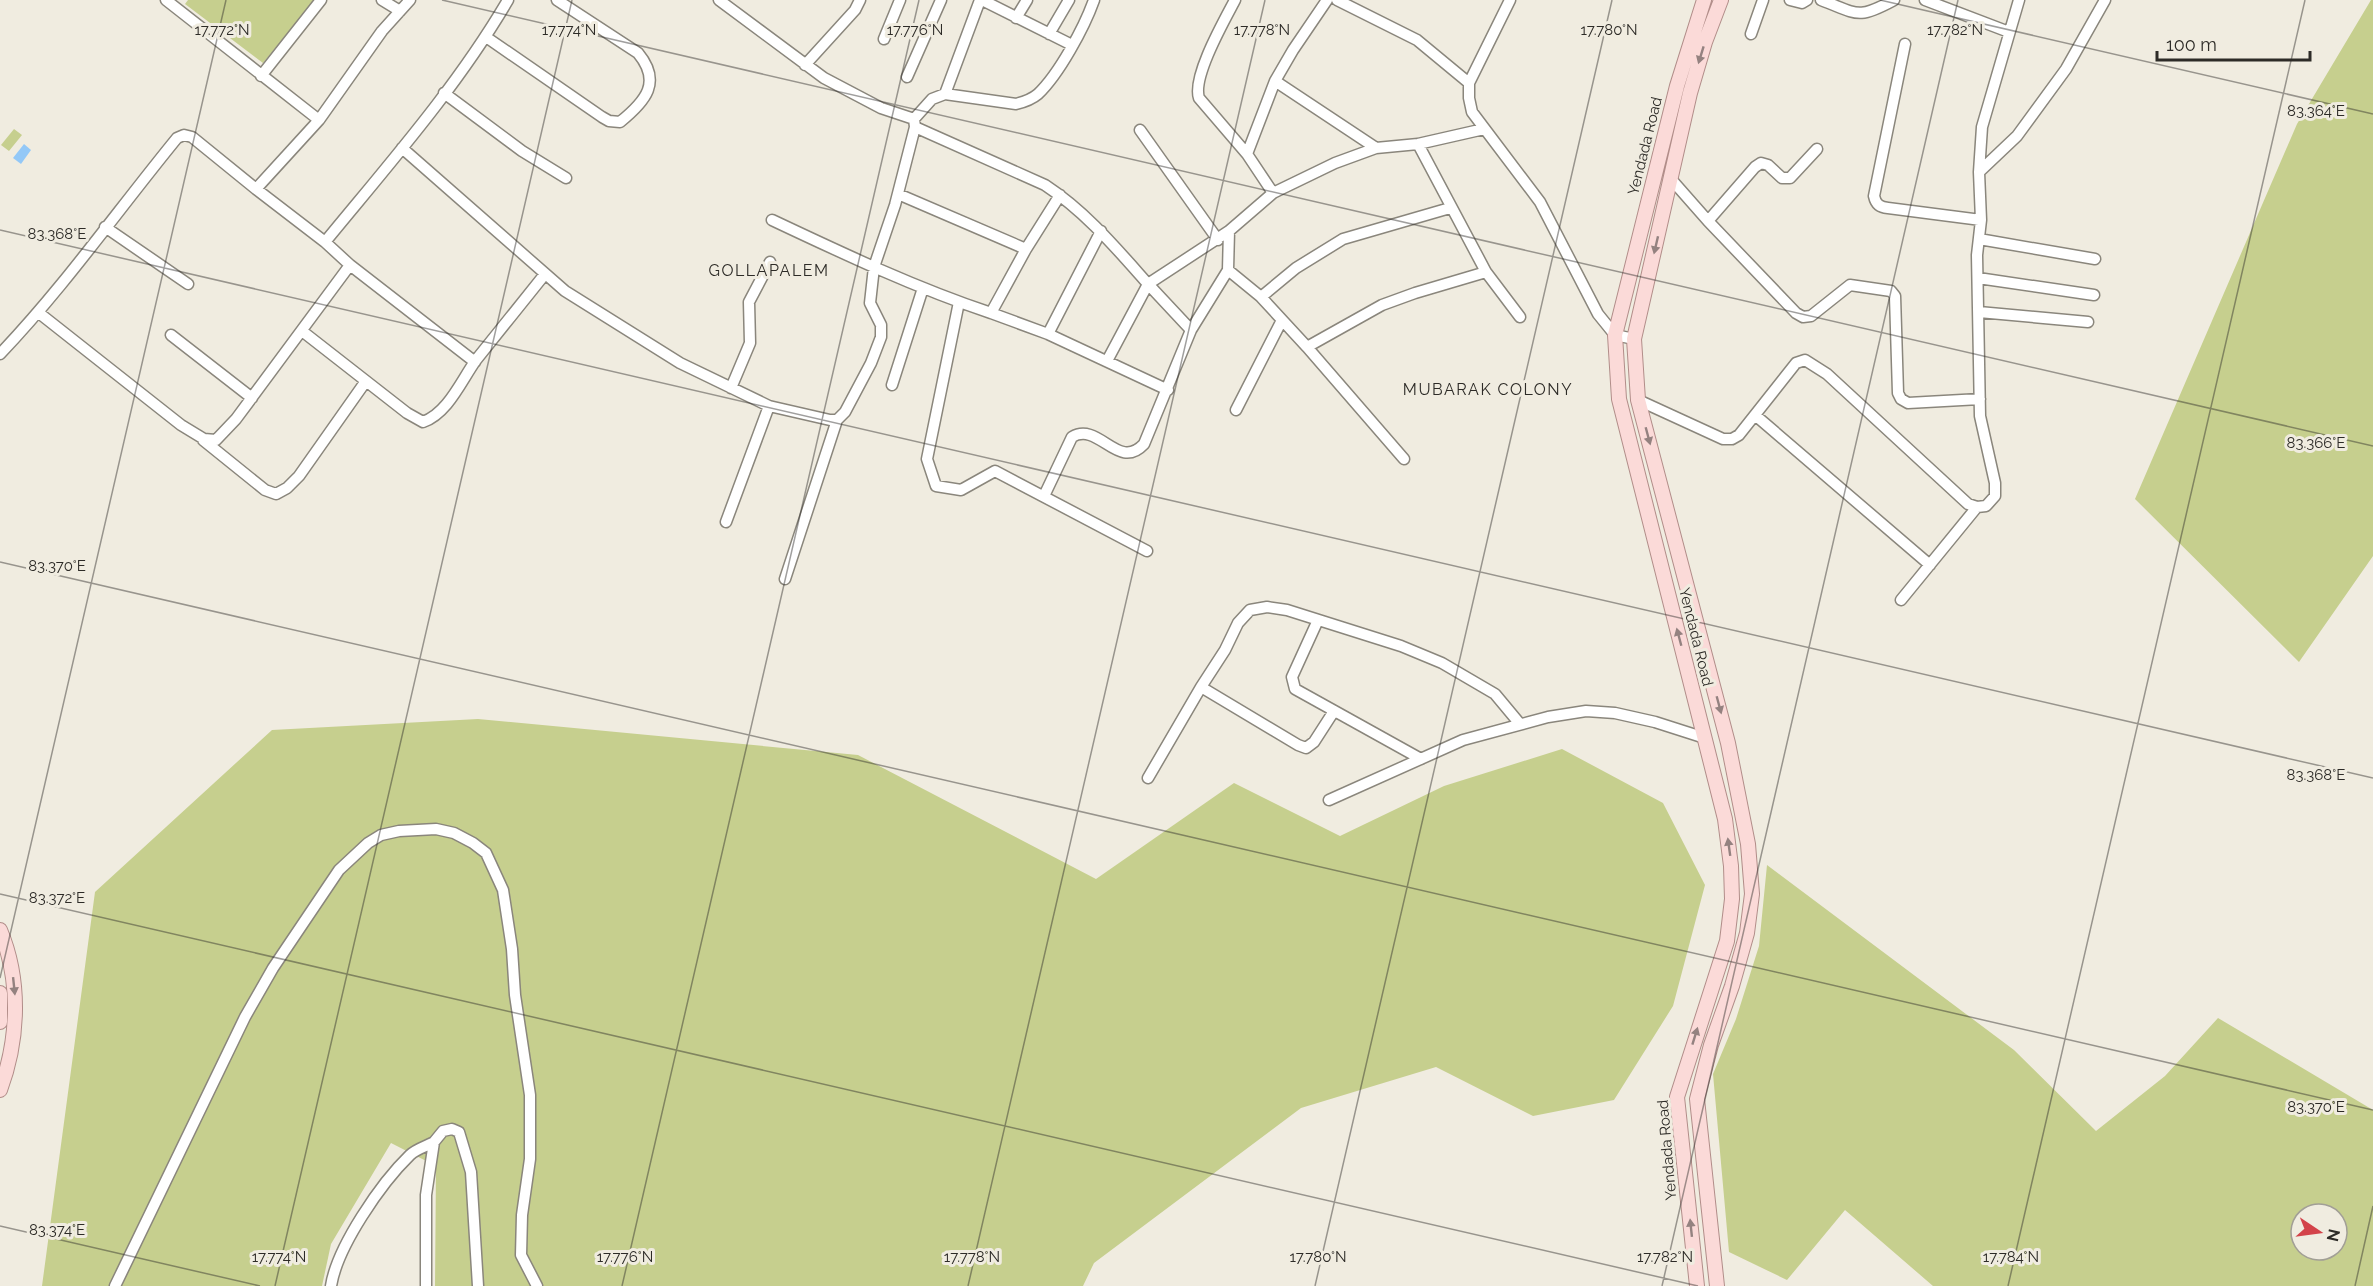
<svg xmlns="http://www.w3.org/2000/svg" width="2373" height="1286" viewBox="0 0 2373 1286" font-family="Raleway,sans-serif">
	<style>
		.green { fill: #c6cf8e; fill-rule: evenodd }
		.water { fill: #93c8f7 }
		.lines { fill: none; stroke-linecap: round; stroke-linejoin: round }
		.minor-casing { stroke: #8a867c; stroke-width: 13 }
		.major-casing { stroke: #b18d89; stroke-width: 16 }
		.minor { stroke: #fff; stroke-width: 10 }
		.major { stroke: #fbdad8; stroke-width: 14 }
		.oneway { fill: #948280 }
		.ticks { fill: none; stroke: #2d2b27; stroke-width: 1.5; stroke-opacity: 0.45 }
		.labels { text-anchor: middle; stroke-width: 6; stroke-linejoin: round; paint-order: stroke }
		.street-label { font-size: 15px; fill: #2d2b27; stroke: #f0ece0 }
		.neighbourhood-label { font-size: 16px; letter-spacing: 1.5px; fill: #2d2b27; stroke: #f0ece0 }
		.ticks-label { font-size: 15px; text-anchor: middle; fill: #2d2b27; stroke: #f0ece0; stroke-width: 6; stroke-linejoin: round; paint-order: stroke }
	</style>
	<rect width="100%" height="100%" fill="#f0ece0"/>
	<path class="green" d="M188 0H315L263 63 185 4Z
		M2371 0H2373V556L2299 662 2135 499 2297 124Z
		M14 129 22 135 9 151 1 145Z
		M478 719 858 755 1096 879 1234 783 1340 836 1444 786 1562 749 1663 803 1705 885 1673 1006 1614 1100 1533 1116 1436 1067 1301 1108 1094 1263 1083 1286H435L436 1166 391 1143 331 1244 322 1286H42L95 892 272 730Z
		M1767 865 2014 1050 2096 1131 2165 1076 2218 1018 2373 1110V1286H1933L1845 1210 1787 1280 1729 1252 1713 1074 1736 1019 1759 946ZM2301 1214H2337V1250H2301Z"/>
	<path class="water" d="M24 144 31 150 21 164 13 158Z"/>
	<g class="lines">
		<defs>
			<path id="minor" d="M382 0 400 11
				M719 0 824 78 881 108 914 119 932 99 945 94 1016 104C1024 102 1031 100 1038 94 1059 74 1084 28 1094 0
				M982 0 1072 45
				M1337 0 1417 40 1469 83
				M1510 0 1469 83V98L1472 112 1540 202 1598 314 1615 335 1634 339
				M1790 0 1802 3 1807 0
				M1821 0C1858 14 1857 20 1894 0
				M1925 0 2009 32
				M1016 18 1027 0
				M1049 34 1069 0
				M1751 34 1763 0
				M486 37 602 117 609 121 620 122C646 101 662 82 638 53L557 0
				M884 39 900 0
				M1905 44 1874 196C1876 205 1880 207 1888 208L1981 220
				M805 65 855 10 860 0
				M261 76 321 0
				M907 77 941 0
				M1275 81 1376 148
				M444 93 522 151 566 178
				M945 94 980 0
				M319 120 382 31 410 0
				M915 127 1045 185C1086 212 1116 248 1148 284L1107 361
				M1140 130 1218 240
				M402 148 565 291 680 363 769 406 830 420H837L845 412 871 363 881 337V325L870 303 874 267 895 205 915 127 914 119
				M1817 149 1790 178H1782L1768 165 1761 163 1755 167 1708 221 1796 313 1803 317 1811 316 1850 285 1891 291 1895 296 1898 393 1901 399 1908 403 1980 399
				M1247 154 1275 81 1293 50 1327 0
				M1979 172 2017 136 2066 69 2105 0
				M1671 179 1708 221
				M256 189 325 242C389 164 457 87 508 0
				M1273 193 1335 163 1376 148 1418 144 1484 129
				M898 194 1026 249
				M772 220C844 254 916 288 991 313L1026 249 1060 195
				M105 227 188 284
				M1979 239 2095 259
				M325 242 350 265 475 362
				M1228 270 1261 297 1307 347 1382 305 1415 293 1486 272 1418 144
				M1486 272 1520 317
				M1978 278 2094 295
				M1261 297 1296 268 1343 239 1450 208
				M959 302 927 459 936 486 961 490 995 471 1147 551
				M1979 312 2088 322
				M39 313 181 425 204 439 216 440 236 419 350 265
				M991 313 1048 334 1101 231
				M1191 330 1148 284 1229 231
				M302 331 407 413 423 422C448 413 461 381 476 360 499 331 522 303 545 274
				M1048 334 1168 390
				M171 335 252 398
				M1307 347 1404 459
				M0 354C64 287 118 210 177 138L184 135 192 137 256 189 319 120 166 0
				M892 385 923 288
				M731 388 750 343 749 302 770 262
				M1638 400 1723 439H1732L1739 435 1796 363 1805 360 1827 374 1968 504 1977 507 1986 506 1995 496V483L1980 416 1977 255 1981 220 1979 172 1982 127 2019 0
				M1236 410 1282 320
				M1755 415 1930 565
				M203 440 265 490 276 494 287 488 299 476 366 381
				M1044 496 1072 437C1099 421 1118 472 1144 444L1191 330 1228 270 1229 231 1273 193 1247 154 1199 98C1192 77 1224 21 1235 0
				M726 522 769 406
				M785 579 837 420
				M1901 600 1977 507
				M1318 620 1292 677 1295 689 1421 759
				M1201 687 1298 745 1306 748 1314 742 1334 711
				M1148 778 1201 687 1225 650 1238 623 1250 610 1267 607 1287 610 1401 646 1442 663 1495 694 1520 724
				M1329 800 1463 740 1548 717 1586 711 1615 713 1655 722 1705 738
				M115 1286 245 1017 273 968 339 870 368 843 381 835 399 831 436 829 454 833 473 843 486 853 503 890 512 949 515 995 530 1095V1159L522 1215 521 1255 537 1286
				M331 1286C337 1247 381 1183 410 1155 416 1149 427 1146 434 1142
				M426 1286V1195L434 1142 443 1131 452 1129 459 1132 471 1172 478 1286"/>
			<path id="major" d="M0 930C21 980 19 1039 0 1090
				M0 993V1022
				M1697 1286 1677 1097 1727 941 1732 899 1731 866 1725 819 1619 399 1615 335 1677 86 1704 0
				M1717 1286 1697 1099 1711 1045 1732 986 1747 933 1752 894 1748 844 1728 743 1638 400 1634 339 1690 93 1705 42 1721 0"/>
		</defs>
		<use href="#minor" class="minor-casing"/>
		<use href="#major" class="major-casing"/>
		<use href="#minor" class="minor"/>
		<use href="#major" class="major"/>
	</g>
	<defs><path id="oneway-solid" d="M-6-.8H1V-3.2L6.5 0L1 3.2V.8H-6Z" transform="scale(1.5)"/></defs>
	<g class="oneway">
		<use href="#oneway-solid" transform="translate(1701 55) rotate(107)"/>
		<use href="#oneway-solid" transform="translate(1656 245) rotate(103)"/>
		<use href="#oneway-solid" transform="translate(1648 436) rotate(75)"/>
		<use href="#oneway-solid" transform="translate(1679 637) rotate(-105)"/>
		<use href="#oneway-solid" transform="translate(1719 705) rotate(75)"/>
		<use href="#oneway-solid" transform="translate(1729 847) rotate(-98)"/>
		<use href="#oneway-solid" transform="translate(14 986) rotate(84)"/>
		<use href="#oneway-solid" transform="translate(1695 1036) rotate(-73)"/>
		<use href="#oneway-solid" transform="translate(1691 1228) rotate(-96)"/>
	</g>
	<path class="ticks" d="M442 0 2373 446M1880 0 2373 114M0 230 2373 778M0 562 2373 1110M0 894 1698 1286M0 978 226 0M0 1226 260 1286M275 1286 572 0M622 1286 919 0M968 1286 1265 0M1315 1286 1612 0M1662 1286 1958 0M2008 1286 2305 0M2355 1286 2373 1206"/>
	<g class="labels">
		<g class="street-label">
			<text transform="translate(1645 146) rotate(-76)" y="5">Yendada Road</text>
			<text transform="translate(1696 637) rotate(76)" y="5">Yendada Road</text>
			<text transform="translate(1667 1150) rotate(-95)" y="5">Yendada Road</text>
		</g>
		<g class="neighbourhood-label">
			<text x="769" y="276">GOLLAPALEM</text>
			<text x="1488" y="395">MUBARAK COLONY</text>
		</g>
	</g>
	<g class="ticks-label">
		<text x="222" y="35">17.772°N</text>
		<text x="569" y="35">17.774°N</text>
		<text x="915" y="35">17.776°N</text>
		<text x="1262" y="35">17.778°N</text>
		<text x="1609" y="35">17.780°N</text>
		<text x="1955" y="35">17.782°N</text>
		<text x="2316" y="116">83.364°E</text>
		<text x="57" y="239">83.368°E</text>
		<text x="2316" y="448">83.366°E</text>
		<text x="57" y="571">83.370°E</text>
		<text x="2316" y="780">83.368°E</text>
		<text x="57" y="903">83.372°E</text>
		<text x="2316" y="1112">83.370°E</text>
		<text x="57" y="1235">83.374°E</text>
		<text x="279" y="1262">17.774°N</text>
		<text x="625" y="1262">17.776°N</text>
		<text x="972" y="1262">17.778°N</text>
		<text x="1318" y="1262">17.780°N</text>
		<text x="1665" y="1262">17.782°N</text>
		<text x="2011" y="1262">17.784°N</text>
	</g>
	<g transform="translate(2319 1232) rotate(103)"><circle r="28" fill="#f0ece0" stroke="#a29f96" stroke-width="1.5"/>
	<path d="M0-4.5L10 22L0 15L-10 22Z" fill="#d3434a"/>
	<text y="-9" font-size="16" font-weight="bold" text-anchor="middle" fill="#2d2b27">N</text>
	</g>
	<path d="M2157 51v9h153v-9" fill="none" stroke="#2d2b27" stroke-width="3"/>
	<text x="2166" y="51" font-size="18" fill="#2d2b27" stroke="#f0ece0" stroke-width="4.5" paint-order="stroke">100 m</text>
</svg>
